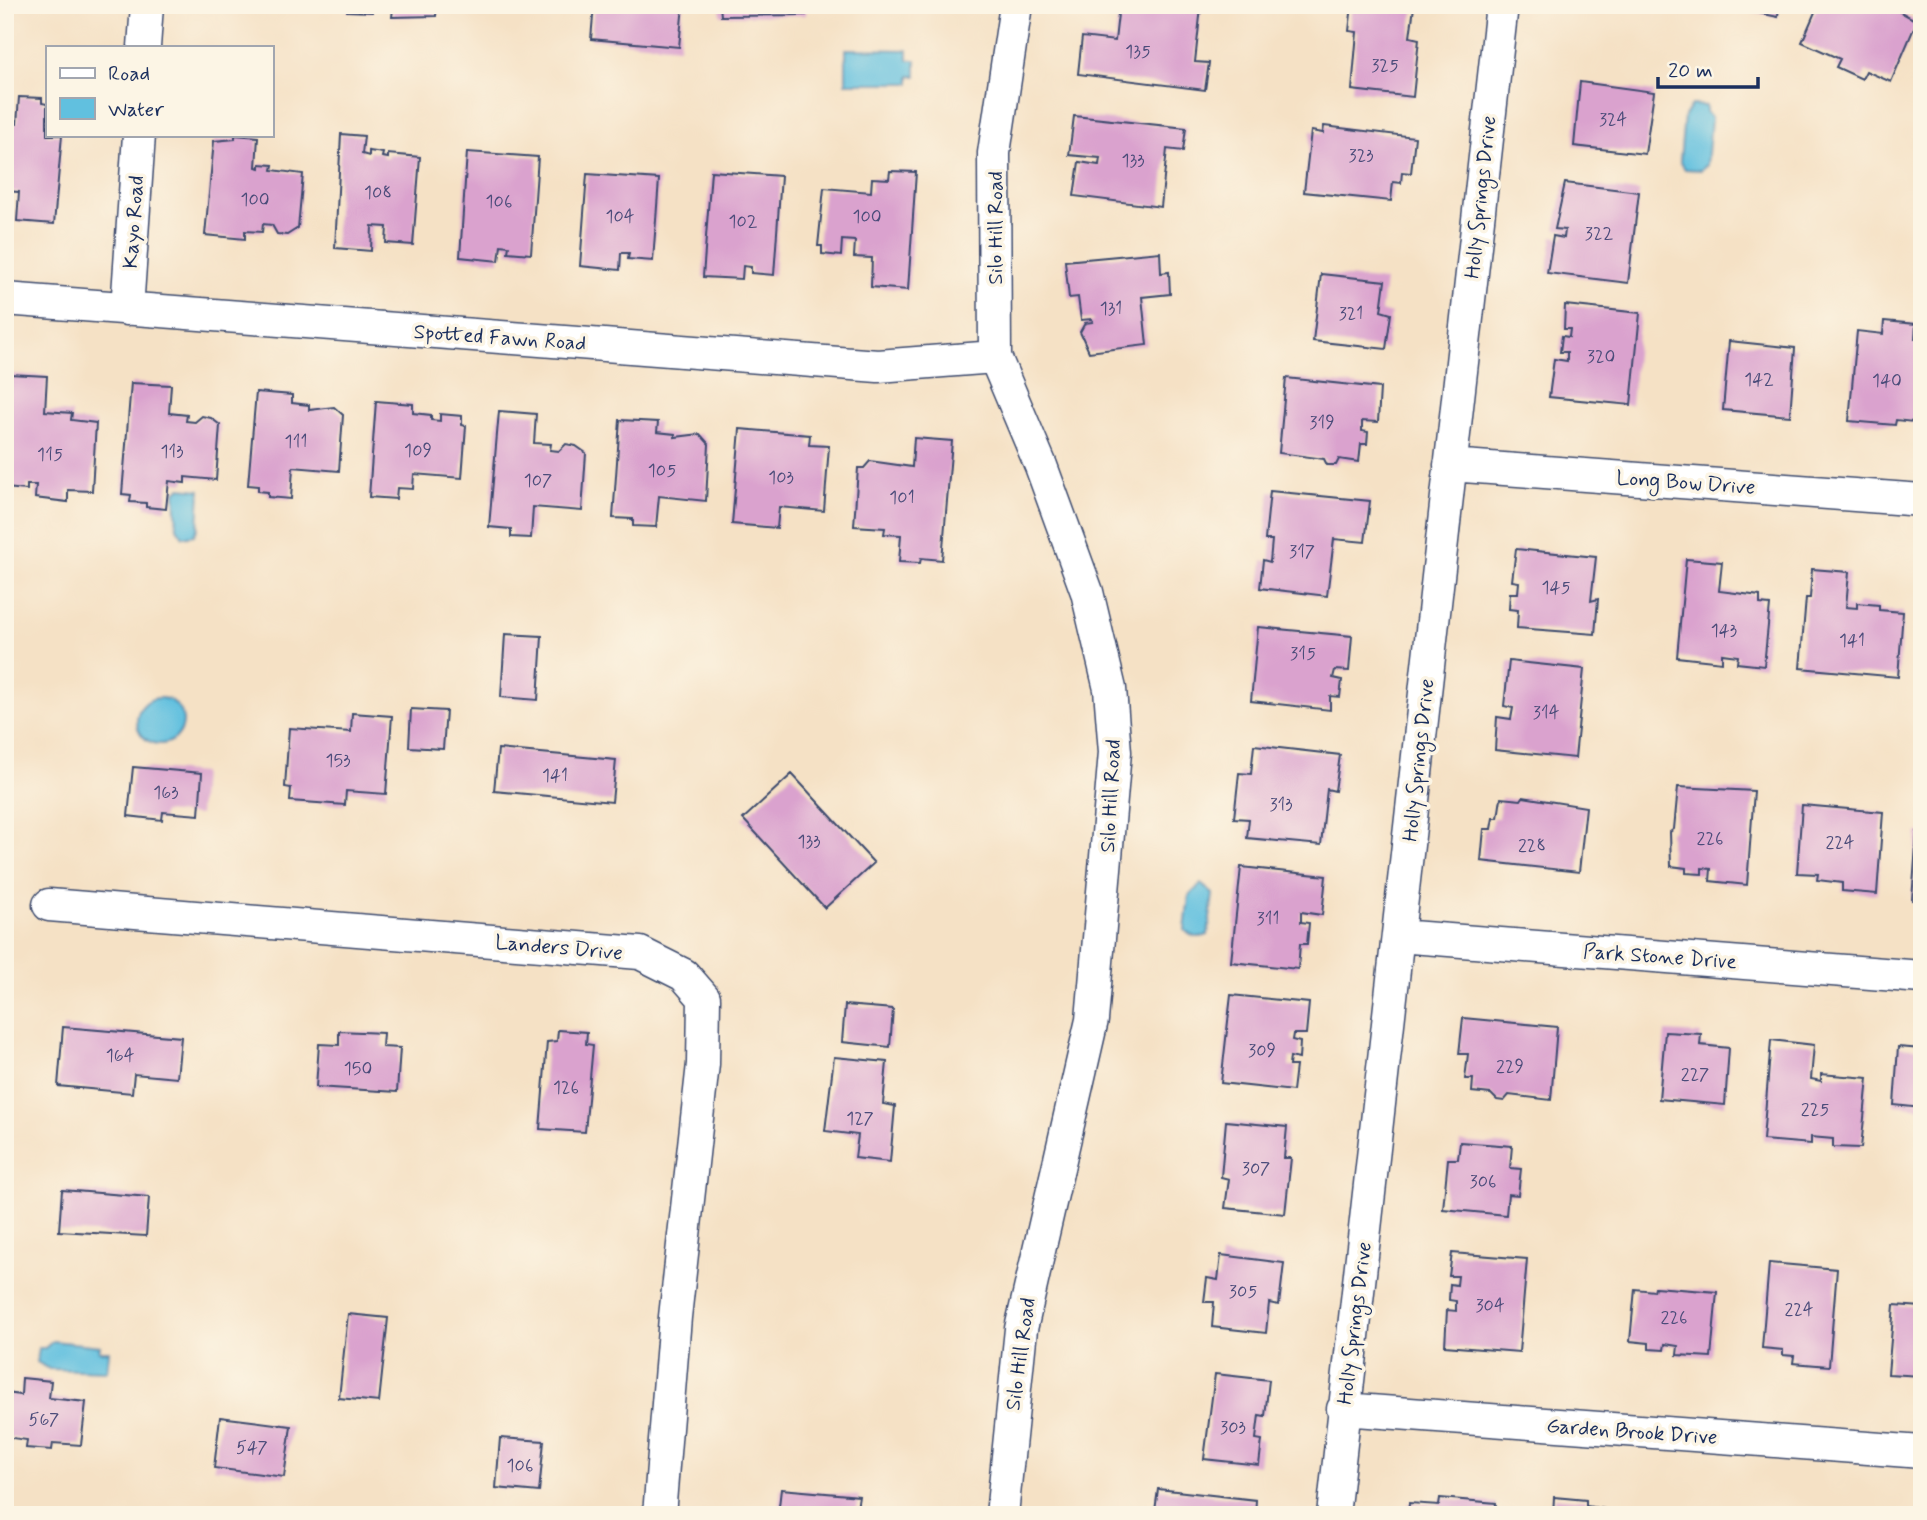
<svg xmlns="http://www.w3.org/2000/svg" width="1927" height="1520" viewBox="0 0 1927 1520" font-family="Mynerve,sans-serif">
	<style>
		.water { fill: #61c0df; stroke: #3e789e; stroke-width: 2 }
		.building { fill: #daa2ce }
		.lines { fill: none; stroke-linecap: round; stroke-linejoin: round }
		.street-casing { stroke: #3c4a6d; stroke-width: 35 }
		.street { stroke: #fff; stroke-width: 32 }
		.labels { text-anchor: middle; stroke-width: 7; stroke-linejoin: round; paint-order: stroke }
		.number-label { font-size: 18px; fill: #4b4c7a }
		.street-label { font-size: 21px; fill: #1b2f5e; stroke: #fcf5e5 }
	</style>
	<rect width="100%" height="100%" fill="#fcf5e5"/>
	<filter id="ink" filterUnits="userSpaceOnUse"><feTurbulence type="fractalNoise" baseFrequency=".0143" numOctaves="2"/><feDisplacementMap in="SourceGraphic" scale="14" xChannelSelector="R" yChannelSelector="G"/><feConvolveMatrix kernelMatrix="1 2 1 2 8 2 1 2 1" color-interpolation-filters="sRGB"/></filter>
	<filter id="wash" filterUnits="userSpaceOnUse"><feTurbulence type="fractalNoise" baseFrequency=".00686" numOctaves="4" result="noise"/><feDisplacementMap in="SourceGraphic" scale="28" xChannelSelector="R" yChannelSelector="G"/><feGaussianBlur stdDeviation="1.57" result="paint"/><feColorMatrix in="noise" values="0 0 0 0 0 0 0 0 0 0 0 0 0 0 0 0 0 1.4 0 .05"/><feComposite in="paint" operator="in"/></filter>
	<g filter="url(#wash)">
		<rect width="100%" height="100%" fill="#f5e1c5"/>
		<path class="water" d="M846 49 908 50V60H916V76H910V83H846Z
			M1691 105 1706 106V112L1711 118 1707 165 1701 170 1685 169 1680 161 1684 116Z
			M180 488 200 490 198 528 194 535 183 537 177 528 175 492Z
			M137 721a23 23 0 1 1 46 0a23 23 0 1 1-46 0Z
			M1201 884 1213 894 1208 935C1200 938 1191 938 1185 930L1189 896Z
			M53 1341 100 1346 99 1351H109L107 1371 49 1369 37 1362 39 1348H45Z"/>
		<g id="blocks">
			<path class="building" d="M347 5H373L372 12 347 11Z
				M376 5H437L436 16 392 17 393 9Z
				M594 5H683L679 47 591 39Z
				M720 5H806V15L721 16Z
				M1119 5 1201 7 1195 62 1209 63 1205 90 1078 74 1082 37 1115 41Z
				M1352 5 1414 7 1410 37 1419 39 1413 97 1352 90 1357 32 1349 31Z
				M1721 5H1779L1778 17Z
				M1818 5H1897L1895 9 1917 21 1891 82 1866 71 1862 79 1836 67 1840 59 1802 42Z
				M1580 82 1654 92 1645 154 1574 146Z
				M19 97 42 98V103L47 104V135H62L54 224 17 221 19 192 5 191V123L17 124Z
				M1074 116 1186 128 1183 151 1167 149 1161 207 1074 196 1079 162 1099 165 1100 158 1069 155Z
				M1324 126 1415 137 1411 173 1402 172 1401 183 1393 182 1391 201 1304 192 1311 131 1323 133Z
				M341 134 364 136 362 154 369 156V151L383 153 382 157 388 158V154L420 157 413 245 386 243 387 227 372 226 371 251 335 248Z
				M235 135 258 137 256 167 260 168V164L273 165 272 170 303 174 298 228 287 235 277 234 272 225 263 224 262 232 245 231V239L205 235 214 141 235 139Z
				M467 152 538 157 531 254 508 252 509 246 501 245 499 261 460 257Z
				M711 171 781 176 774 275 751 273V267L743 266 742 279 703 277Z
				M890 171 916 172 908 290 871 287 872 258 854 257 855 241 842 240 841 256 822 254V246H818L824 188 871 192 872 178 889 179Z
				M587 174 659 179 653 261 628 259 629 253H621L620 270 580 266Z
				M1565 183 1639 192 1628 283 1547 273 1553 236 1564 238 1565 230 1555 229Z
				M1160 252 1161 273 1169 272 1170 294 1142 297 1147 345 1089 352 1080 332 1085 323 1093 322 1092 319 1081 320 1078 297 1069 298 1065 261Z
				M1321 274 1385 281 1381 311 1391 314 1386 349 1313 341Z
				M1565 305 1640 313 1631 405 1549 397 1554 359 1567 361V352H1560L1562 336 1569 337 1570 329H1564Z
				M1884 321 1916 324 1915 339H1922V423L1896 420 1895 425 1849 421 1857 331 1883 334Z
				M1729 341 1795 348 1790 416 1723 410Z
				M9 374 47 376 45 411 72 413 71 420 96 423 92 491 68 490V502L35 498 36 485H27V490L5 488Z
				M1286 378 1380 388 1378 422 1362 421V431L1368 432 1367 444H1361L1359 462 1339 459 1336 465H1327L1324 459 1279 453Z
				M131 383 171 385 169 413 187 415 186 421 195 422 202 416 211 418 220 425 216 480 185 477V483L169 481 166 509 146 507V503L130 502 131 495 122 494Z
				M256 392 292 395V403L309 405V410L334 407 343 415 339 471 293 467 291 499 268 497V492L258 491V486L248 485Z
				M376 401 413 404V413L431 415V420L440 421V414L462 416V425L466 426 462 478 414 474 413 489 397 488 396 499 369 497Z
				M499 411 536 414 534 443 551 444 550 450 559 451 566 444 576 446 586 453 582 511 533 507 531 538 511 537V529L489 527Z
				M620 420 658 422 657 432 675 434V437L700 434 709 444 706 501 659 496 656 527 633 526V519L613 518Z
				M740 429 810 435 809 445 829 446 824 511 779 507 777 528 732 524Z
				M914 438 952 441 942 560 921 558 920 563 899 562 901 535 884 534 885 528 854 526 858 468H864L870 461 912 467Z
				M1270 491 1370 501 1365 542 1334 539 1327 596 1260 588 1263 560 1270 562 1272 540H1265Z
				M1516 549 1596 557 1591 601 1598 599 1595 634 1517 628 1518 610 1509 609 1510 593H1518L1519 582 1512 581Z
				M1686 559 1722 562 1719 591 1760 596V604L1770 605 1764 666 1737 663 1738 656 1722 654V662L1677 657Z
				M1812 569 1849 572 1846 607 1857 608V603L1879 605V610L1903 612 1898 677 1800 668 1806 598H1810Z
				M1258 627 1352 636 1349 671 1335 670 1333 678 1342 680 1340 697 1330 696V710L1251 701Z
				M505 634 542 636 538 700 501 697Z
				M1509 661 1584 669 1575 758 1495 750 1497 717 1511 719 1513 708 1504 706Z
				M411 709 446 711 443 749 409 747Z
				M352 713 392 716 386 794 346 791 345 805 290 801 291 788 285 787 289 728 351 732Z
				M1254 745 1340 755 1335 791 1327 789 1321 845 1247 838 1249 819 1234 818 1239 773 1251 774Z
				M498 749 616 760 612 802 494 791Z
				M133 767 202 773 199 815 163 812 162 820 128 816Z
				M792 774 874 863 825 908 743 819Z
				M1678 787 1754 791 1747 885 1710 881 1711 869 1702 868V874L1686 873V868L1671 866 1670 832 1674 829Z
				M1523 797 1586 807 1579 872 1481 861 1484 829H1491L1493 818H1498L1501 798 1521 800Z
				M1802 805 1883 812 1877 894 1842 891V883L1817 880 1818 874 1797 873Z
				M1917 832 1922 833V901L1912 900Z
				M1241 867 1326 876 1322 915 1301 912V922L1309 923 1307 944H1300L1298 969 1231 962Z
				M1231 995 1309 1003 1306 1034H1293L1292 1040 1300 1042 1299 1059 1290 1057 1289 1066H1296L1293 1091 1221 1083Z
				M845 1005 893 1009 890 1047 842 1042Z
				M1463 1018 1557 1027 1551 1100 1509 1095 1504 1101 1497 1100 1491 1094 1472 1092 1473 1079H1465L1468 1054H1459Z
				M63 1027 181 1037 177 1078 134 1074 132 1093 58 1086Z
				M558 1030 587 1032 586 1044 593 1045 585 1132 540 1129 547 1042 557 1041Z
				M339 1031 383 1033 382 1047 400 1048 397 1092 316 1087 319 1044 339 1045Z
				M1665 1032 1701 1034 1700 1045 1729 1048 1725 1105 1659 1099Z
				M1771 1040 1814 1045 1811 1079 1821 1081V1074L1868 1078 1861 1148 1833 1147V1139L1811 1137V1144L1763 1140Z
				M1898 1047 1922 1049V1108L1894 1105Z
				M834 1057 887 1062 883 1104 895 1106 890 1162 855 1158 858 1135 825 1131Z
				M1226 1121 1287 1127 1284 1158H1291L1285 1214 1225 1208 1229 1179 1221 1177Z
				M1460 1142 1512 1146 1510 1168 1521 1169 1518 1195 1508 1194 1506 1215 1443 1209 1448 1159H1458Z
				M62 1190 149 1197 146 1236 59 1231Z
				M1452 1253 1527 1259 1519 1352 1445 1346 1447 1310 1456 1311V1301L1449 1300 1450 1284 1457 1285 1458 1276H1449Z
				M1221 1255 1284 1263 1279 1305 1269 1303 1266 1333 1212 1327 1214 1302H1204L1207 1278 1218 1280Z
				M1769 1263 1837 1269 1829 1366 1793 1363 1794 1356 1783 1355V1350L1762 1348Z
				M1655 1287 1717 1292 1711 1357 1677 1355 1678 1346 1665 1344 1664 1350 1649 1349V1343L1630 1341 1635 1289 1654 1291Z
				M1894 1305 1922 1307V1376L1888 1374Z
				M348 1314 388 1318 379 1402 339 1398Z
				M1215 1374 1269 1380 1265 1416 1259 1415 1256 1439 1262 1440 1259 1465 1204 1459Z
				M22 1378 51 1381 49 1398 86 1402 81 1445 53 1443 52 1450 26 1448 27 1440 5 1437 6 1393 21 1395Z
				M220 1417 291 1426 284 1477 214 1468Z
				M500 1438 544 1441 539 1492 496 1488Z
				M781 1489 859 1496 856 1515H778Z
				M1158 1489 1256 1500 1255 1515H1151V1511H1155Z
				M1554 1497 1586 1500V1506L1612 1510V1515H1553Z
				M1440 1498 1496 1503 1495 1515H1408L1409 1503 1439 1505Z"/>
		</g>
	</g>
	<g filter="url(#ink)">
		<use href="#blocks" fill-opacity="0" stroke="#3c4a6d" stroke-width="2"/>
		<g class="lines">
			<defs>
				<path id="street" d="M144 47 147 5
					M5 299 878 366 995 357
					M127 309 139 135
					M1450 465 1922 500
					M49 905 640 953 684 975 704 998 703 1064 675 1317 659 1515
					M1398 936 1922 977
					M1343 1409 1922 1452
					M1002 1515 1021 1329 1092 1020 1115 752 1110 689 1087 592 1041 466 995 357 994 153 1016 5
					M1333 1515 1502 5"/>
			</defs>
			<use href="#street" class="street-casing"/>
			<use href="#street" class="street"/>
		</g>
	</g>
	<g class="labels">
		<g class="number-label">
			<text x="1138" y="57">135</text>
			<text x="1385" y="71">325</text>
			<text x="1613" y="125">324</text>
			<text x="1361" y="161">323</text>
			<text x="1133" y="166">133</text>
			<text x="378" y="198">108</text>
			<text x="255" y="205">100</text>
			<text x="499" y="207">106</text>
			<text x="620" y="222">104</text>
			<text x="867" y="222">100</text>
			<text x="743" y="227">102</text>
			<text x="1599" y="239">322</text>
			<text x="1111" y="314">131</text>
			<text x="1351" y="319">321</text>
			<text x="1601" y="362">320</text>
			<text x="1759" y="385">142</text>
			<text x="1887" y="386">140</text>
			<text x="1322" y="428">319</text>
			<text x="296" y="447">111</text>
			<text x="418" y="456">109</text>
			<text x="172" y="457">113</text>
			<text x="50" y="460">115</text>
			<text x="662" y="476">105</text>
			<text x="781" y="483">103</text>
			<text x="538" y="486">107</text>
			<text x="902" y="503">101</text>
			<text x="1302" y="557">317</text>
			<text x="1556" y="593">145</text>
			<text x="1724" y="636">143</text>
			<text x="1852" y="646">141</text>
			<text x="1303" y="659">315</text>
			<text x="1546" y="718">314</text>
			<text x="338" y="766">153</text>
			<text x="555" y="781">141</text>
			<text x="166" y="798">163</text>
			<text x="1281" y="810">313</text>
			<text x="1710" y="844">226</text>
			<text x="809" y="847">133</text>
			<text x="1840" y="848">224</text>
			<text x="1532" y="851">228</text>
			<text x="1268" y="924">311</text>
			<text x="1262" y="1056">309</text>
			<text x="120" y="1061">164</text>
			<text x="1510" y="1072">229</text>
			<text x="358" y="1074">150</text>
			<text x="1695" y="1080">227</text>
			<text x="566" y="1093">126</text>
			<text x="1815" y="1115">225</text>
			<text x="860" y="1124">127</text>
			<text x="1256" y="1174">307</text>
			<text x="1483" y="1187">306</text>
			<text x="1243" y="1297">305</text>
			<text x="1490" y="1311">304</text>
			<text x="1799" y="1315">224</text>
			<text x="1674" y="1323">226</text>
			<text x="44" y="1425">567</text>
			<text x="1233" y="1433">303</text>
			<text x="252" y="1453">547</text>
			<text x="520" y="1471">106</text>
		</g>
		<g class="street-label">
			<text transform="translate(1480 197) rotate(-84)" y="7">Holly Springs Drive</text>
			<text transform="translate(133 222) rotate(-86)" y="7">Kayo Road</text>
			<text transform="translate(995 228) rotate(-90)" y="7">Silo Hill Road</text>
			<text transform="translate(500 337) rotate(4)" y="7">Spotted Fawn Road</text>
			<text transform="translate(1686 482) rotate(4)" y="7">Long Bow Drive</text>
			<text transform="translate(1418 760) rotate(-84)" y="7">Holly Springs Drive</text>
			<text transform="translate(1110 796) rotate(-87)" y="7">Silo Hill Road</text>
			<text transform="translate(559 947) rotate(5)" y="7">Landers Drive</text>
			<text transform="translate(1660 956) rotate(4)" y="7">Park Stone Drive</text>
			<text transform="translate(1354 1323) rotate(-83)" y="7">Holly Springs Drive</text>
			<text transform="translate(1020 1354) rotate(-82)" y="7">Silo Hill Road</text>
			<text transform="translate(1632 1431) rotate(4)" y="7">Garden Brook Drive</text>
		</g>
	</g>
	<rect width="1927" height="1520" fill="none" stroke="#fcf5e5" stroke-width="28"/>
	<rect x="46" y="46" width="228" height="91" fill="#fcf5e5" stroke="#a2a6af" stroke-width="2"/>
	<rect x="60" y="68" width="35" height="10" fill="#ffffff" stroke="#a2a6af" stroke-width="2"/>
	<text x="108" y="80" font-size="21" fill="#1b2f5e">Road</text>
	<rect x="60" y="98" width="35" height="21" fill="#61c0df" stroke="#a2a6af" stroke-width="2"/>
	<text x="108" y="116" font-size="21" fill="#1b2f5e">Water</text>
	<path d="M1658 77v10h100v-10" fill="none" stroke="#1b2f5e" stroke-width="3.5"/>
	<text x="1668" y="77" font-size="21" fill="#1b2f5e" stroke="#fcf5e5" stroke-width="5" paint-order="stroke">20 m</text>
</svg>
